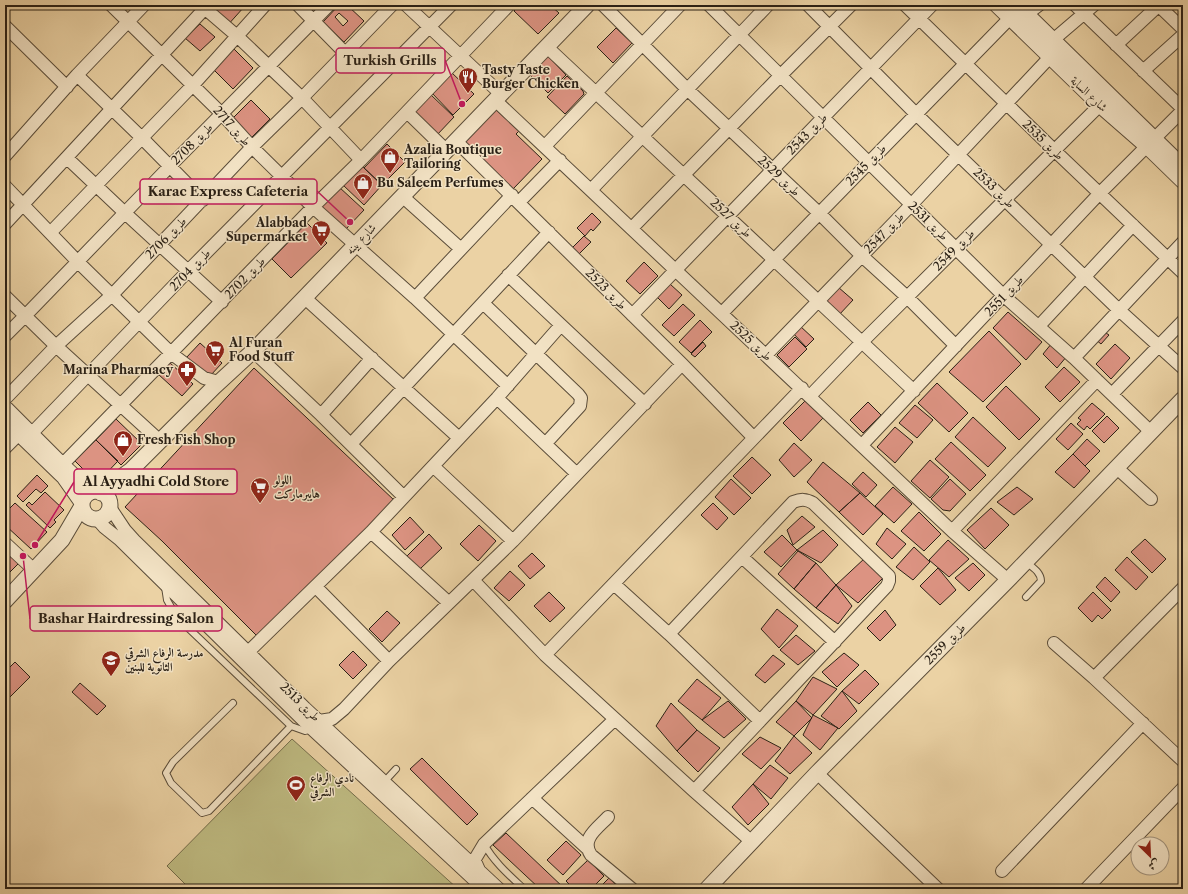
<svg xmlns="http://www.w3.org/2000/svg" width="1188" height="894" viewBox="0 0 1188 894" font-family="'Libre Caslon Text',Amiri,serif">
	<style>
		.green { fill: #beba81; stroke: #746d4b }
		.building { fill: #dc9382; stroke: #2a2015; fill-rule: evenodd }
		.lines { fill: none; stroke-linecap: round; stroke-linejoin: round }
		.service-casing { stroke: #5a4c39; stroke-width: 8 }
		.minor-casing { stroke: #5a4c39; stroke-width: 14 }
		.tertiary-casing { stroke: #5a4c39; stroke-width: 17 }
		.service { stroke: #f2e2c4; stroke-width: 6 }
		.minor { stroke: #f2e2c4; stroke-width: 12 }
		.tertiary { stroke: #f2e2c4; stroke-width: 15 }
		.labels { text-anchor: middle; stroke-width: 3; stroke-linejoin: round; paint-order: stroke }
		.poi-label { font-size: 12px; font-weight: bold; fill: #2a2015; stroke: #f2e2c4; text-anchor: start }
		.street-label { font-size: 12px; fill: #2a2015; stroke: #f2e2c4 }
		.leader { fill: none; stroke: #c2185b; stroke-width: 1.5 }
		.callout-dot { fill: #c2185b; stroke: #f2e2c4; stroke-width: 1.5 }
		.callout { fill: #f2e2c4; stroke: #c2185b; stroke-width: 1.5 }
		.callout-label { font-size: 13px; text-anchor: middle; font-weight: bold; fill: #2a2015 }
	</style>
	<rect width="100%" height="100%" fill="#ebd2a4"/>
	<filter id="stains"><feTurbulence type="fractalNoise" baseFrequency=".005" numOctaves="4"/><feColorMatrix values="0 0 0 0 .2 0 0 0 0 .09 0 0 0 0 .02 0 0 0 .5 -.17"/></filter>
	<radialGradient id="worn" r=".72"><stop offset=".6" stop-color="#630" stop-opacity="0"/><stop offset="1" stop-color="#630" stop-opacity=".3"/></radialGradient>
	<path class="green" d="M292 739 458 889H190L167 866Z"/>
	<path class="building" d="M211 5H242L244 7 226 27Z
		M339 5H347L364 21 344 42 328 27 325 31 318 24 322 20 323 22ZM339 13 348 21 343 26 335 17Z
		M519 5H550L559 13 538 34 514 11Z
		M200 24 215 37 200 51 185 38Z
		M616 28 632 43 613 63 597 47Z
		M232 47 253 68 233 89 211 67Z
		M547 55 566 75 548 93 528 73Z
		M451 72 474 94 453 115 431 92Z
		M567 76 583 91 584 94 565 114 547 97Z
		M430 94 454 117 436 136 411 113Z
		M251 100 270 119 250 139 231 120Z
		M494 108 519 131 516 134 542 159 513 189 461 139Z
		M387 144 405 162 382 185 364 168Z
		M361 165 382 185 364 205 343 185Z
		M339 187 364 210 346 229 319 208Z
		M592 213 601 222 593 231 591 229 585 236 577 228Z
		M307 223 327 243 291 278 272 259Z
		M584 236 591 242 577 256 570 250Z
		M644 262 658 276 640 294 626 281Z
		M670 284 682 295 669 309 657 297Z
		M838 287 853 300 838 316 823 303Z
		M683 304 695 315 674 336 662 325Z
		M1008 312 1042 342 1026 360 993 328Z
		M700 320 712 332 691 353 679 342Z
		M799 325 814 339 806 347 792 332Z
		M989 331 1021 364 983 402 949 372Z
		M1103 331 1109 335 1101 344 1095 339Z
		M795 337 807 349 789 367 777 355Z
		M703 342 706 346 695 357 691 354Z
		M200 343 222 363 210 376 186 358Z
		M1052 343 1067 356 1057 368 1043 354Z
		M1115 344 1130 358 1111 379 1096 364Z
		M169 362 193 384 182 396 158 374Z
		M1064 367 1080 382 1060 402 1045 387Z
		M254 368 395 501 258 637 162 541 125 507Z
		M937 383 968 413 949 432 918 403Z
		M1006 386 1040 419 1019 440 986 407Z
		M805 401 823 418 801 441 783 423Z
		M868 402 881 415 863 433 850 420Z
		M1092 403 1105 414 1090 429 1087 426 1084 430 1077 424 1081 420 1078 418Z
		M915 405 933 420 917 438 899 423Z
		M1107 416 1119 428 1104 443 1092 431Z
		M973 417 1006 448 988 467 955 437Z
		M116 419 142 444 121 465 96 440Z
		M1071 423 1083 434 1068 450 1056 439Z
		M895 427 913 442 895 463 877 447Z
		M1087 439 1100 451 1085 466 1073 454Z
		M96 440 118 461 97 483 75 461Z
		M951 442 986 475 970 491 935 459Z
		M794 443 812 460 794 477 779 460Z
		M1073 454 1090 471 1074 488 1055 472Z
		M752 457 771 475 752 494 733 476Z
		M930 460 949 477 930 498 911 481Z
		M823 462 860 493 839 512 807 482Z
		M863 472 877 485 866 497 852 484Z
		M37 475 48 486 41 493 36 489 23 502 17 496Z
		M731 479 751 498 734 515 715 497Z
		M950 479 966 494 950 511 943 510 931 499Z
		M893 487 912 504 894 523 875 506Z
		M1017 487 1033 499 1014 515 997 502Z
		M45 492 64 510 54 520 56 522 50 528 26 505 29 502 32 505Z
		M860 493 883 514 863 535 839 512Z
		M15 503 47 532 31 549 5 525V513Z
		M713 503 728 518 717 530 701 515Z
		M991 508 1009 525 985 549 967 530Z
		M919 512 941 534 924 551 901 531Z
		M802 516 815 527 793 545 787 530Z
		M410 517 424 532 405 550 392 535Z
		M479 525 496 541 478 561 460 544Z
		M887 528 906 544 892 559 876 544Z
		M823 530 838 545 821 563 797 550Z
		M429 534 442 548 420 569 407 556Z
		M782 535 797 550 781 567 764 552Z
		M1145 539 1166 559 1152 573 1131 552Z
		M948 540 969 559 949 577 929 560Z
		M914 547 930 562 913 580 896 567Z
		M5 550 19 563 5 577Z
		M798 551 816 563 794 589 778 574Z
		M532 553 545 566 530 579 518 566Z
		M1127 557 1148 577 1136 590 1115 570Z
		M865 558 884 577 858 603 836 585Z
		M816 563 836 585 816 608 794 589Z
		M973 563 985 575 969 591 955 578Z
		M938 568 956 590 940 605 920 586Z
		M510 571 525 585 509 601 494 588Z
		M1105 577 1120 592 1111 602 1096 587Z
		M836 585 852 606 838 624 816 608Z
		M549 592 565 608 550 622 534 606Z
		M1093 592 1111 610 1102 619 1098 615 1092 622 1078 608Z
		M777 609 798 626 779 648 761 629Z
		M885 610 896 625 880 641 867 628Z
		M387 611 400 623 382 642 369 629Z
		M796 635 815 651 798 665 780 650Z
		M353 651 367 665 353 679 339 665Z
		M844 653 859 665 837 687 822 672Z
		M773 655 785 664 765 683 755 675Z
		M15 662 30 677 5 702V672Z
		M865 670 879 684 859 704 842 691Z
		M813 677 837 689 813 715 796 701Z
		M697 679 721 698 702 720 678 701Z
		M80 683 106 706 97 715 72 692Z
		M842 691 857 711 839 729 821 716Z
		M728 701 746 719 724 738 702 720Z
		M796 701 812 718 794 736 776 722Z
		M671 703 697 730 677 751 656 726Z
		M813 715 838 728 820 750 803 735Z
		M697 730 720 748 698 772 677 751Z
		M794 736 812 753 790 774 775 761Z
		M760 737 781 748 761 769 742 754Z
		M422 758 478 814 467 825 410 769Z
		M770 765 788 778 771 799 753 784Z
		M753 784 769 804 748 825 732 807Z
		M506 833 565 889H540L493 845Z
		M566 841 581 855 563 875 547 860Z
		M588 860 604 876 591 889H574L566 881Z
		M609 878 620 889H598Z"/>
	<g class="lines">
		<defs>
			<path id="service" d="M1026 562C1032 567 1041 572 1041 581L1026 597
				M165 587 167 600 175 614 183 623 291 726 305 731 312 729
				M233 703 173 762 166 773 171 783 202 813 209 811 291 726
				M384 782 396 769
				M484 844C494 862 509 875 524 889"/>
			<path id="minor" d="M111 5 222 114 252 147 313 207 415 298 508 386
				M201 5 237 36 302 98 361 160
				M298 5 345 53
				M406 5 501 94
				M603 5 687 89 819 213 862 256 907 297 956 346
				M709 5 1004 296 1074 358 1151 432
				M808 5 916 114 1119 310 1183 368
				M905 5 1054 150 1183 273
				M1075 5 1183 109
				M1158 5 1183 29
				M1027 14 1039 5
				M5 26 67 87
				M1053 40 1094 5
				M1116 45 1159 5
				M547 47 914 391
				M1143 71 1183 35
				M77 75 142 138 203 200
				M495 100 952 531 1008 580
				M407 112 447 151
				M456 141 682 364 754 438
				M545 146 680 5
				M5 156 77 75 144 5
				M67 158 125 213 222 302
				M5 186 78 262 172 354 204 378 215 381H222
				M591 190 768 5
				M402 196 461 249
				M519 202 560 160
				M5 224 208 5
				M632 228 781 75 851 5
				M50 233 193 85 265 5
				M508 275 645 404
				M5 296 56 346 160 441
				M305 298 459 438
				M415 298 512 195
				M483 303 578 394 581 398 580 406 546 443
				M722 313 1010 18
				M632 315 932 5
				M1039 326 1133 225
				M5 336 25 316 170 166 329 5
				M253 351 321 415 404 497
				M766 355 912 204 1050 57
				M1074 358 1183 242
				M1112 394 1183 321
				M810 396 862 342 1100 105
				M497 398 577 474
				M5 399 56 346 112 295 252 147 302 98 392 5
				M5 406 63 464 79 479 97 492
				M321 415 372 358
				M5 422 63 478 82 505
				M32 433 188 271 451 5
				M351 444 549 232
				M862 445 1099 194 1183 110
				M5 448 18 435
				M63 464 313 207 361 160 509 5
				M433 466 513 541
				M1117 468 1151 499
				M109 506 125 530 134 540 305 708 499 889
				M97 519 104 527 119 539 312 729 484 889
				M952 531 1097 380
				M371 532 448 602
				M5 543 34 570
				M742 557 835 642
				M473 580 545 655 694 791 752 842
				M614 584 669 634 760 721
				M316 587 389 661
				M1183 588 1094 678 1183 761
				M669 634 793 502C801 499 806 499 813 503L889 576V581L887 586 694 791
				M1054 643 1094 678
				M545 655 802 388
				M243 657 371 532 497 398 561 325
				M319 721 332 719 344 709 389 661 513 541 682 364
				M817 773 938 889
				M532 798 588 849
				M608 817C598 828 580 839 591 855L632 889
				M479 870 475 861V859L484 844 615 719
				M1002 871 1143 723
				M1086 889 1183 788"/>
			<path id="tertiary" d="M997 5 1100 105 1147 146 1183 181
				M1017 5 1183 167
				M82 505a14 14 0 1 1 28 0a14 14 0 1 1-28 0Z
				M101 493 120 478 131 470 214 387 253 351 587 5
				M5 601 62 540 82 506
				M707 889 817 773 1008 580 1183 399"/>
		</defs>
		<use href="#service" class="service-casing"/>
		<use href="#minor" class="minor-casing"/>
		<use href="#tertiary" class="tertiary-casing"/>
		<use href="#service" class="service"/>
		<use href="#minor" class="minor"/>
		<use href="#tertiary" class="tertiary"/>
	</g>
	<defs>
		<symbol id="restaurant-pin" viewBox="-11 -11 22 30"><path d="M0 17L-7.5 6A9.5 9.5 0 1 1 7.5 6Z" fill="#8f2418" stroke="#f2e2c4"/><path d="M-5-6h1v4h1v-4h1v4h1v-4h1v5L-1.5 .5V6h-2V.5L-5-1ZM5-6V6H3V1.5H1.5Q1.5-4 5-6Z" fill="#fff"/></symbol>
		<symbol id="shop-pin" viewBox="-11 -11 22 30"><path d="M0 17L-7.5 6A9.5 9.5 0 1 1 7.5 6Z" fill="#8f2418" stroke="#f2e2c4"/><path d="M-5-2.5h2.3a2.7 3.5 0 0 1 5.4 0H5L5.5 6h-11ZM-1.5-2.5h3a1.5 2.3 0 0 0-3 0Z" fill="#fff"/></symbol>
		<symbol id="supermarket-pin" viewBox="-11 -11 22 30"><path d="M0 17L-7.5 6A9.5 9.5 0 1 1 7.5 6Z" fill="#8f2418" stroke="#f2e2c4"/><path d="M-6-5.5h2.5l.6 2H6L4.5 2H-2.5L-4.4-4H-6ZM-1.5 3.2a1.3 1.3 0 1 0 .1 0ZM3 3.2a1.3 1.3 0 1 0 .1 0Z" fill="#fff"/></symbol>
		<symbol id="pharmacy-pin" viewBox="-11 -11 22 30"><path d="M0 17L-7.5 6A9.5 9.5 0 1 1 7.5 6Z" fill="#8f2418" stroke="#f2e2c4"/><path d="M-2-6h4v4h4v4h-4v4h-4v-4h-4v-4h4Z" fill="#fff"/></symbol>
		<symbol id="school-pin" viewBox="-11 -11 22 30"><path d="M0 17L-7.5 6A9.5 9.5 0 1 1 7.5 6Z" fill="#8f2418" stroke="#f2e2c4"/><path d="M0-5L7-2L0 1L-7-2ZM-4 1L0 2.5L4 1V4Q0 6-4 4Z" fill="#fff"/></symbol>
		<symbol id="stadium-pin" viewBox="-11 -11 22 30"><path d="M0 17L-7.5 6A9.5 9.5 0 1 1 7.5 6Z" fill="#8f2418" stroke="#f2e2c4"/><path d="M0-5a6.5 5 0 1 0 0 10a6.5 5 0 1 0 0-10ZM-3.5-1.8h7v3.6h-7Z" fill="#fff"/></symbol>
	</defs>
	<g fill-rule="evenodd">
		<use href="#restaurant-pin" x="457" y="66" width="22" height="30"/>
		<use href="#shop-pin" x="379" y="146" width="22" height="30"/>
		<use href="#shop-pin" x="352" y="172" width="22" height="30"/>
		<use href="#supermarket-pin" x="310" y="219" width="22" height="30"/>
		<use href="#supermarket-pin" x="204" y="339" width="22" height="30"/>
		<use href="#pharmacy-pin" x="176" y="359" width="22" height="30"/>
		<use href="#shop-pin" x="112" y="429" width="22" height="30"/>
		<use href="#supermarket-pin" x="249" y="476" width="22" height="30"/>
		<use href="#school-pin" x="100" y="649" width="22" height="30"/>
		<use href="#stadium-pin" x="285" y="774" width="22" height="30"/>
	</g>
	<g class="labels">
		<g class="poi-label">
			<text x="482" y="74">Tasty Taste<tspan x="482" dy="14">Burger Chicken</tspan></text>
			<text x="404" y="154">Azalia Boutique<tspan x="404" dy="14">Tailoring</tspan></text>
			<text x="377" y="187">Bu Saleem Perfumes</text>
			<text x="307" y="227" text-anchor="end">Alabbad<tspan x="307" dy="14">Supermarket</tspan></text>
			<text x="229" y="347">Al Furan<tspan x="229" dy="14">Food Stuff</tspan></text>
			<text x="173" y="374" text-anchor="end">Marina Pharmacy</text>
			<text x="137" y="444">Fresh Fish Shop</text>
			<text x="274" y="484">اللولو<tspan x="274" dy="14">هايبرماركت</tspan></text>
			<text x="125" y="657">مدرسة الرفاع الشرقي<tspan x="125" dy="14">الثانوية للبنين</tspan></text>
			<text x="310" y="782">نادي الرفاع<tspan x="310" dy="14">الشرقي</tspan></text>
		</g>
		<g class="street-label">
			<text transform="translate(1089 94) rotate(43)" y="4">شارع الساية</text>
			<text transform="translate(232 126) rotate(47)" y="4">طريق 2717</text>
			<text transform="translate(807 134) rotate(-46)" y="4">طريق 2543</text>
			<text transform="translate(1043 140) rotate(44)" y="4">طريق 2535</text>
			<text transform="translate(192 144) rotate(-45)" y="4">طريق 2708</text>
			<text transform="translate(866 165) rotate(-46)" y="4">طريق 2545</text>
			<text transform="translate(779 176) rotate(43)" y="4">طريق 2529</text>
			<text transform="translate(994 188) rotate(44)" y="4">طريق 2533</text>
			<text transform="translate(731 218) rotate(43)" y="4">طريق 2527</text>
			<text transform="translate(928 221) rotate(44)" y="4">طريق 2531</text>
			<text transform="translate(884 233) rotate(-46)" y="4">طريق 2547</text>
			<text transform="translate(166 238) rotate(-46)" y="4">طريق 2706</text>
			<text transform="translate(361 239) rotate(-46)" y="4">شارع بينه</text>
			<text transform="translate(954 250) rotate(-45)" y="4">طريق 2549</text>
			<text transform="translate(190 270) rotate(-46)" y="4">طريق 2704</text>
			<text transform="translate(245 278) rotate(-46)" y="4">طريق 2702</text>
			<text transform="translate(606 289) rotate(45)" y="4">طريق 2523</text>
			<text transform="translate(1004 296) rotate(-47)" y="4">طريق 2551</text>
			<text transform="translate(751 341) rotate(43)" y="4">طريق 2525</text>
			<text transform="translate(945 644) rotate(-45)" y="4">طريق 2559</text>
			<text transform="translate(300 702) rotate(44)" y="4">طريق 2513</text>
		</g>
	</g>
	<path class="leader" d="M462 104L445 60M350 222L317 191M35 545L74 482M23 556L30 619"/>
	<g class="callout-dot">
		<circle cx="462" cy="104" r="4"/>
		<circle cx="350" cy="222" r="4"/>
		<circle cx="35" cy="545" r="4"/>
		<circle cx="23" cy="556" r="4"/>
	</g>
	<g class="callout">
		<rect x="336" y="48" width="109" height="25" rx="4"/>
		<rect x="140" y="179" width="177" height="25" rx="4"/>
		<rect x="74" y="469" width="163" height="25" rx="4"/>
		<rect x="30" y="606" width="192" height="25" rx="4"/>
	</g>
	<g class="callout-label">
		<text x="390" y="65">Turkish Grills</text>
		<text x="228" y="196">Karac Express Cafeteria</text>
		<text x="156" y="486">Al Ayyadhi Cold Store</text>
		<text x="126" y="623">Bashar Hairdressing Salon</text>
	</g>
	<rect width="1188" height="894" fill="none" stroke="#ebd2a4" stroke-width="20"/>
	<rect x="6" y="6" width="1176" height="882" fill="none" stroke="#2a2015" stroke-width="2"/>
	<rect x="10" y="10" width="1168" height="874" fill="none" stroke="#2a2015"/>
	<g transform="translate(1150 856) rotate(156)"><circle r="19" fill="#f2e2c4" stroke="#a2947e"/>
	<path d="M0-3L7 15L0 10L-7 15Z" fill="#8f2418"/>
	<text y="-6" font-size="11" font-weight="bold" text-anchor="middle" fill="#2a2015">ش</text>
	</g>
	<rect width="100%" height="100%" filter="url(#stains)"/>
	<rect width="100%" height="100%" fill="url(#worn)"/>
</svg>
